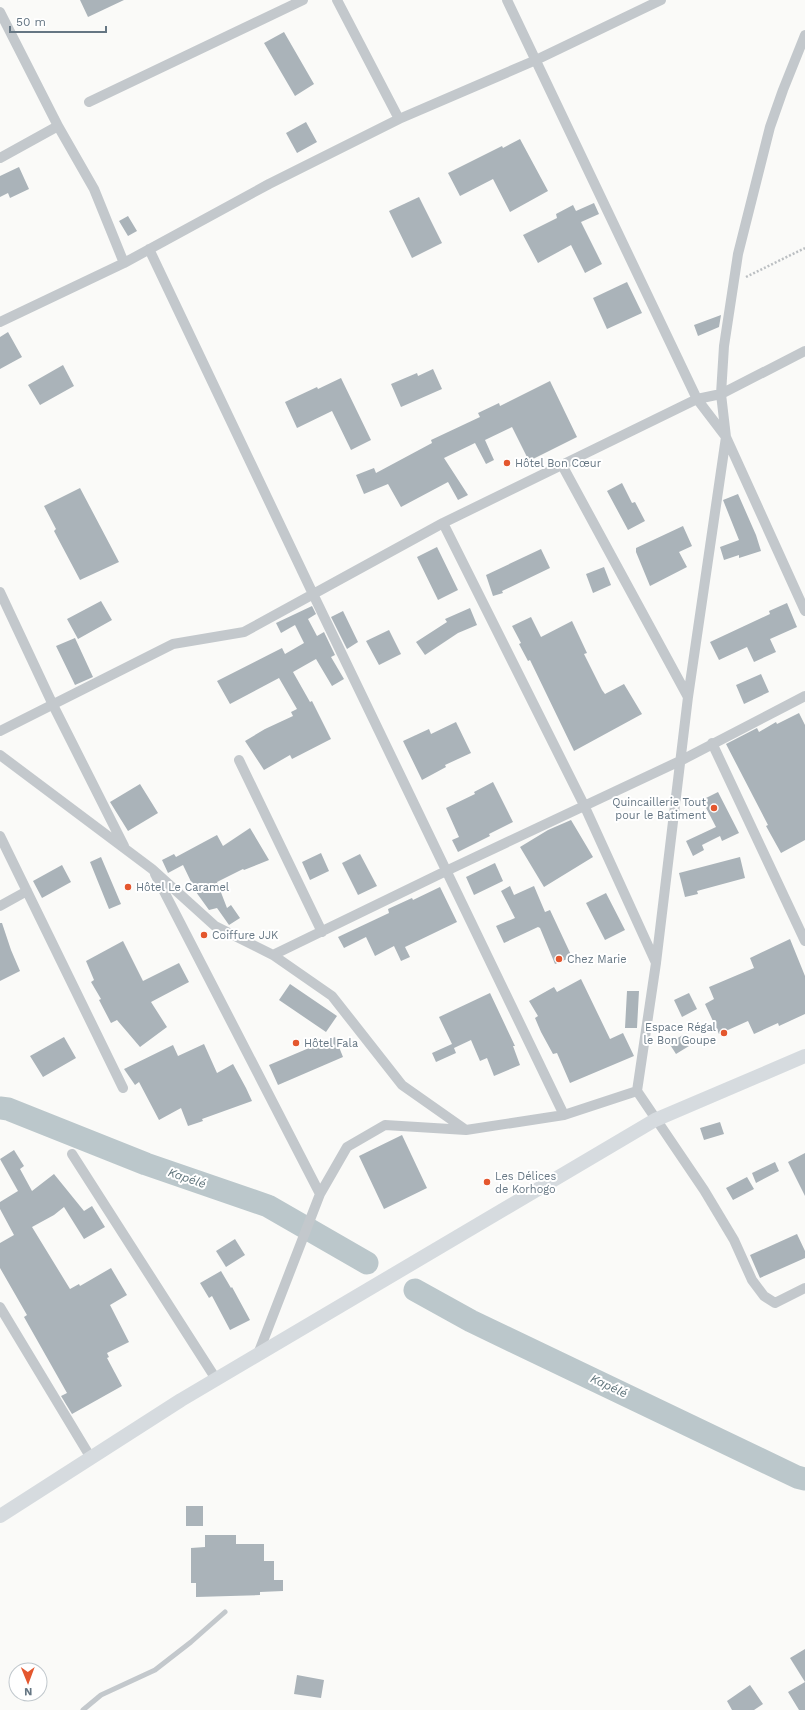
<svg xmlns="http://www.w3.org/2000/svg" width="805" height="1710" viewBox="0 0 805 1710" font-family="'Work Sans',sans-serif">
	<style>
		.lines { fill: none; stroke-linecap: round; stroke-linejoin: round }
		.river { stroke: #bbc7cb; stroke-width: 23 }
		.building { fill: #aab3b9 }
		.path { stroke: #bbbfc2; stroke-width: 2.5; stroke-dasharray: 2 2; stroke-linecap: butt }
		.lane { stroke: #c3c8cc; stroke-width: 5 }
		.street { stroke: #c3c8cc; stroke-width: 10 }
		.secondary { stroke: #d6dbdf; stroke-width: 14 }
		.poi-dot { fill: #e4572e; stroke: #fff; stroke-width: 1.5 }
		.labels { text-anchor: middle; stroke-width: 4; stroke-linejoin: round; paint-order: stroke }
		.poi-label { font-size: 11px; fill: #657683; stroke: #fff; text-anchor: start }
		.water-label { font-size: 12px; font-style: italic; fill: #60757c; stroke: #fff }
	</style>
	<rect width="100%" height="100%" fill="#fafaf8"/>
	<g class="lines">
		<path class="river" d="M0 1108 8 1109 146 1164 268 1206 367 1263
			M415 1290 471 1321 797 1477 805 1479"/>
	</g>
	<path class="building" d="M80 0H124L88 17Z
		M284 32 314 84 295 96 264 43Z
		M306 122 317 142 297 153 286 133Z
		M520 139 548 191 510 212 493 179 460 196 448 173 502 146 503 148Z
		M19 167 29 189 10 198 8 193 0 197V176Z
		M419 197 442 243 412 258 389 211Z
		M594 203 599 214 581 222 602 264 585 273 571 245 538 263 523 235 557 218 556 214 573 205 576 211Z
		M128 216 137 231 128 236 119 221Z
		M627 282 642 313 607 329 593 298Z
		M721 315 719 327 698 336 694 325Z
		M8 332 22 357 0 369V337Z
		M63 365 74 386 40 405 28 385Z
		M433 369 442 389 401 407 391 384 417 373 418 376Z
		M341 378 371 440 351 450 332 411 297 428 285 402 317 387 318 389Z
		M550 381 577 437 529 461 512 427 485 440 494 460 486 464 475 443 444 458 468 495 458 500 448 482 401 507 388 484 364 494 356 475 374 468 376 473 432 443 431 440 480 417 478 413 499 403 500 406Z
		M622 483 632 503 635 502 645 521 628 530 607 491Z
		M80 488 119 562 80 580 54 531 56 529 44 506Z
		M738 494 756 535 761 551 739 558V555L724 560 720 547 739 540 723 500Z
		M683 526 692 546 679 552 687 567 650 586 636 552V548Z
		M437 547 458 590 438 600 417 557Z
		M541 549 550 568 502 591 503 593 493 596 486 575Z
		M604 567 611 585 593 593 586 574Z
		M101 601 112 620 78 639 67 619Z
		M787 603 797 627 770 639 776 652 754 662 747 647 719 660 710 642 770 614 769 611Z
		M312 606 316 614 308 619 317 636 324 632 335 655 331 657 344 679 332 686 316 659 293 672 310 702 312 701 331 739 292 759 290 755 264 770 245 741 265 729 293 716 291 712 297 709 279 678 230 704 217 681 282 648 285 654 304 643 295 625 281 633 276 623Z
		M470 608 477 625 458 633 425 655 416 642 447 622 445 619Z
		M343 611 358 642 347 649 331 617Z
		M531 617 541 637 572 621 587 653 584 654 602 690 605 694 624 684 642 714 574 751 530 660 528 661 519 644 521 643 512 626Z
		M389 630 401 654 379 665 366 641Z
		M75 638 93 677 75 685 56 646Z
		M761 674 769 692 744 704 736 685Z
		M799 713 805 725V840L781 853 766 826 768 825 726 744 757 728 759 732 776 722 777 724Z
		M456 722 471 753 445 765 446 767 422 780 403 741 429 729 431 734Z
		M493 782 513 822 489 834 490 836 458 852 452 840 459 837 446 808 475 794 474 792Z
		M140 784 158 813 128 831 110 802Z
		M718 792 739 833 722 841 720 836 702 845 704 850 693 856 686 841 716 827 702 800Z
		M571 820 593 857 544 887 520 847 548 830Z
		M250 828 269 860 244 870 243 869 217 882 227 908 231 905 240 918 229 925 217 908 209 910 196 892 183 865 168 873 162 860 174 854 176 857 217 835 223 846Z
		M321 853 329 871 310 880 302 862Z
		M360 854 377 886 358 895 342 863Z
		M101 857 121 904 109 909 90 862Z
		M740 857 745 878 697 891 698 894 685 897 679 873Z
		M495 863 503 881 474 895 466 877Z
		M62 865 71 882 42 898 33 881Z
		M510 886 514 895 534 886 545 912 550 910 572 957 555 964 540 928 538 927 504 943 496 926 515 918 501 891Z
		M440 887 457 922 405 947 410 957 401 961 394 946 375 956 366 937 344 948 338 937 389 913 388 909 412 898 413 900Z
		M606 893 625 930 605 940 586 903Z
		M0 923H2L11 950 20 971 0 981Z
		M790 939 805 976V1014L779 1026 778 1023 754 1034 748 1021 719 1034 705 1004 714 999 709 987 754 968 750 958Z
		M123 941 143 981 179 963 189 982 151 1002 167 1027 140 1047 117 1020 111 1023 99 1000 101 999 91 982 94 980 86 961Z
		M581 979 610 1039 623 1033 634 1056 570 1083 557 1053 553 1054 541 1032 535 1018 538 1016 529 1001 554 987 557 992Z
		M290 984 337 1016 326 1032 279 1000Z
		M627 991H639L637 1028H625Z
		M490 993 515 1046H513L520 1065 494 1076 487 1058 480 1061 471 1040 454 1048 456 1053 436 1062 432 1053 452 1044 439 1017Z
		M689 993 697 1009 682 1017 674 1000Z
		M683 1035 689 1046 676 1054 669 1043Z
		M64 1037 76 1058 43 1077 30 1056Z
		M335 1037 343 1057 278 1085 269 1065Z
		M204 1044 217 1073 233 1064 246 1088 252 1101 202 1119 203 1121 188 1126 181 1108 159 1120 139 1082 135 1085 124 1069 173 1045 178 1056Z
		M720 1122 724 1134 704 1140 700 1128Z
		M402 1135 427 1188 384 1209 359 1156Z
		M14 1150 24 1166 20 1169 32 1191 54 1174 84 1211 92 1206 105 1227 84 1239 64 1207 54 1215 32 1227 70 1289 79 1284 80 1286 111 1268 127 1295 110 1305 129 1342 107 1353 109 1357 107 1358 122 1386 72 1414 61 1396 67 1393 24 1317 27 1315 0 1268V1243L14 1235 0 1209V1202L18 1191 0 1159Z
		M805 1153V1196L788 1162Z
		M775 1162 779 1171 756 1183 752 1173Z
		M747 1177 754 1189 733 1200 726 1188Z
		M797 1234 805 1251V1258L760 1278 750 1255Z
		M235 1239 245 1255 226 1267 216 1251Z
		M221 1271 231 1288 232 1287 250 1320 230 1330 212 1296 209 1298 200 1283Z
		M186 1506H203V1526H186Z
		M205 1535H236V1544H264V1561H274V1580H283V1591L260 1592V1595L196 1597V1583H191V1548L205 1547Z
		M805 1649V1682L790 1658Z
		M297 1675 324 1680 321 1698 294 1694Z
		M805 1682V1710H799L788 1692Z
		M750 1685 763 1704 754 1710H732L727 1701Z"/>
	<g class="lines">
		<path class="path" d="M746 277 805 248"/>
		<path class="lane" d="M83 1710 101 1695 155 1670 191 1642 225 1612"/>
		<path class="street" d="M337 0 399 119
			M507 0 697 399 726 437 805 611
			M0 12 58 126 94 189 124 263
			M805 35 783 90 770 127 738 254 724 346 721 394 726 437 688 697 656 963 637 1091 704 1190 734 1240 752 1280 764 1296 775 1303 805 1288
			M89 102 303 0
			M0 158 58 126
			M149 249 313 594 564 1115
			M0 322 124 263 269 184 399 119 536 60 661 0
			M562 465 688 697
			M443 523 584 805 656 963
			M0 592 53 705 124 846
			M0 731 173 644 244 632 443 523 697 399 721 394 805 351
			M712 743 805 941
			M0 755 152 869 215 926 273 955 332 996 402 1085 466 1130
			M239 760 322 932
			M0 836 123 1088
			M155 874 320 1194
			M0 906 27 891
			M273 955 446 871 682 760 805 696
			M72 1154 216 1379
			M0 1307 91 1458
			M258 1354 320 1194 347 1147 385 1125 466 1130 564 1115 637 1091"/>
		<path class="secondary" d="M0 1516 181 1400 655 1120 805 1056"/>
	</g>
	<g class="poi-dot">
		<circle cx="507" cy="463" r="4"/>
		<circle cx="714" cy="808" r="4"/>
		<circle cx="128" cy="887" r="4"/>
		<circle cx="204" cy="935" r="4"/>
		<circle cx="559" cy="959" r="4"/>
		<circle cx="724" cy="1033" r="4"/>
		<circle cx="296" cy="1043" r="4"/>
		<circle cx="487" cy="1182" r="4"/>
	</g>
	<g class="labels">
		<g class="poi-label">
			<text x="515" y="467">Hôtel Bon Cœur</text>
			<text x="706" y="806" text-anchor="end">Quincaillerie Tout<tspan x="706" dy="13">pour le Batiment</tspan></text>
			<text x="136" y="891">Hôtel Le Caramel</text>
			<text x="212" y="939">Coiffure JJK</text>
			<text x="567" y="963">Chez Marie</text>
			<text x="716" y="1031" text-anchor="end">Espace Régal<tspan x="716" dy="13">le Bon Goupe</tspan></text>
			<text x="304" y="1047">Hôtel Fala</text>
			<text x="495" y="1180">Les Délices<tspan x="495" dy="13">de Korhogo</tspan></text>
		</g>
		<g class="water-label">
			<text transform="translate(187 1178) rotate(19)" y="4">Kapélé</text>
			<text transform="translate(609 1386) rotate(25)" y="4">Kapélé</text>
		</g>
	</g>
	<g transform="translate(28 1682) rotate(179)"><circle r="19" fill="#ffffff" stroke="#c1c8cd"/>
	<path d="M0-3L7 15L0 10L-7 15Z" fill="#e4572e"/>
	<text y="-6" font-size="11" font-weight="bold" text-anchor="middle" fill="#657683">N</text>
	</g>
	<path d="M10 26v6h96v-6" fill="none" stroke="#657683" stroke-width="2"/>
	<text x="16" y="26" font-size="12" fill="#657683" stroke="#ffffff" stroke-width="3" paint-order="stroke">50 m</text>
</svg>
